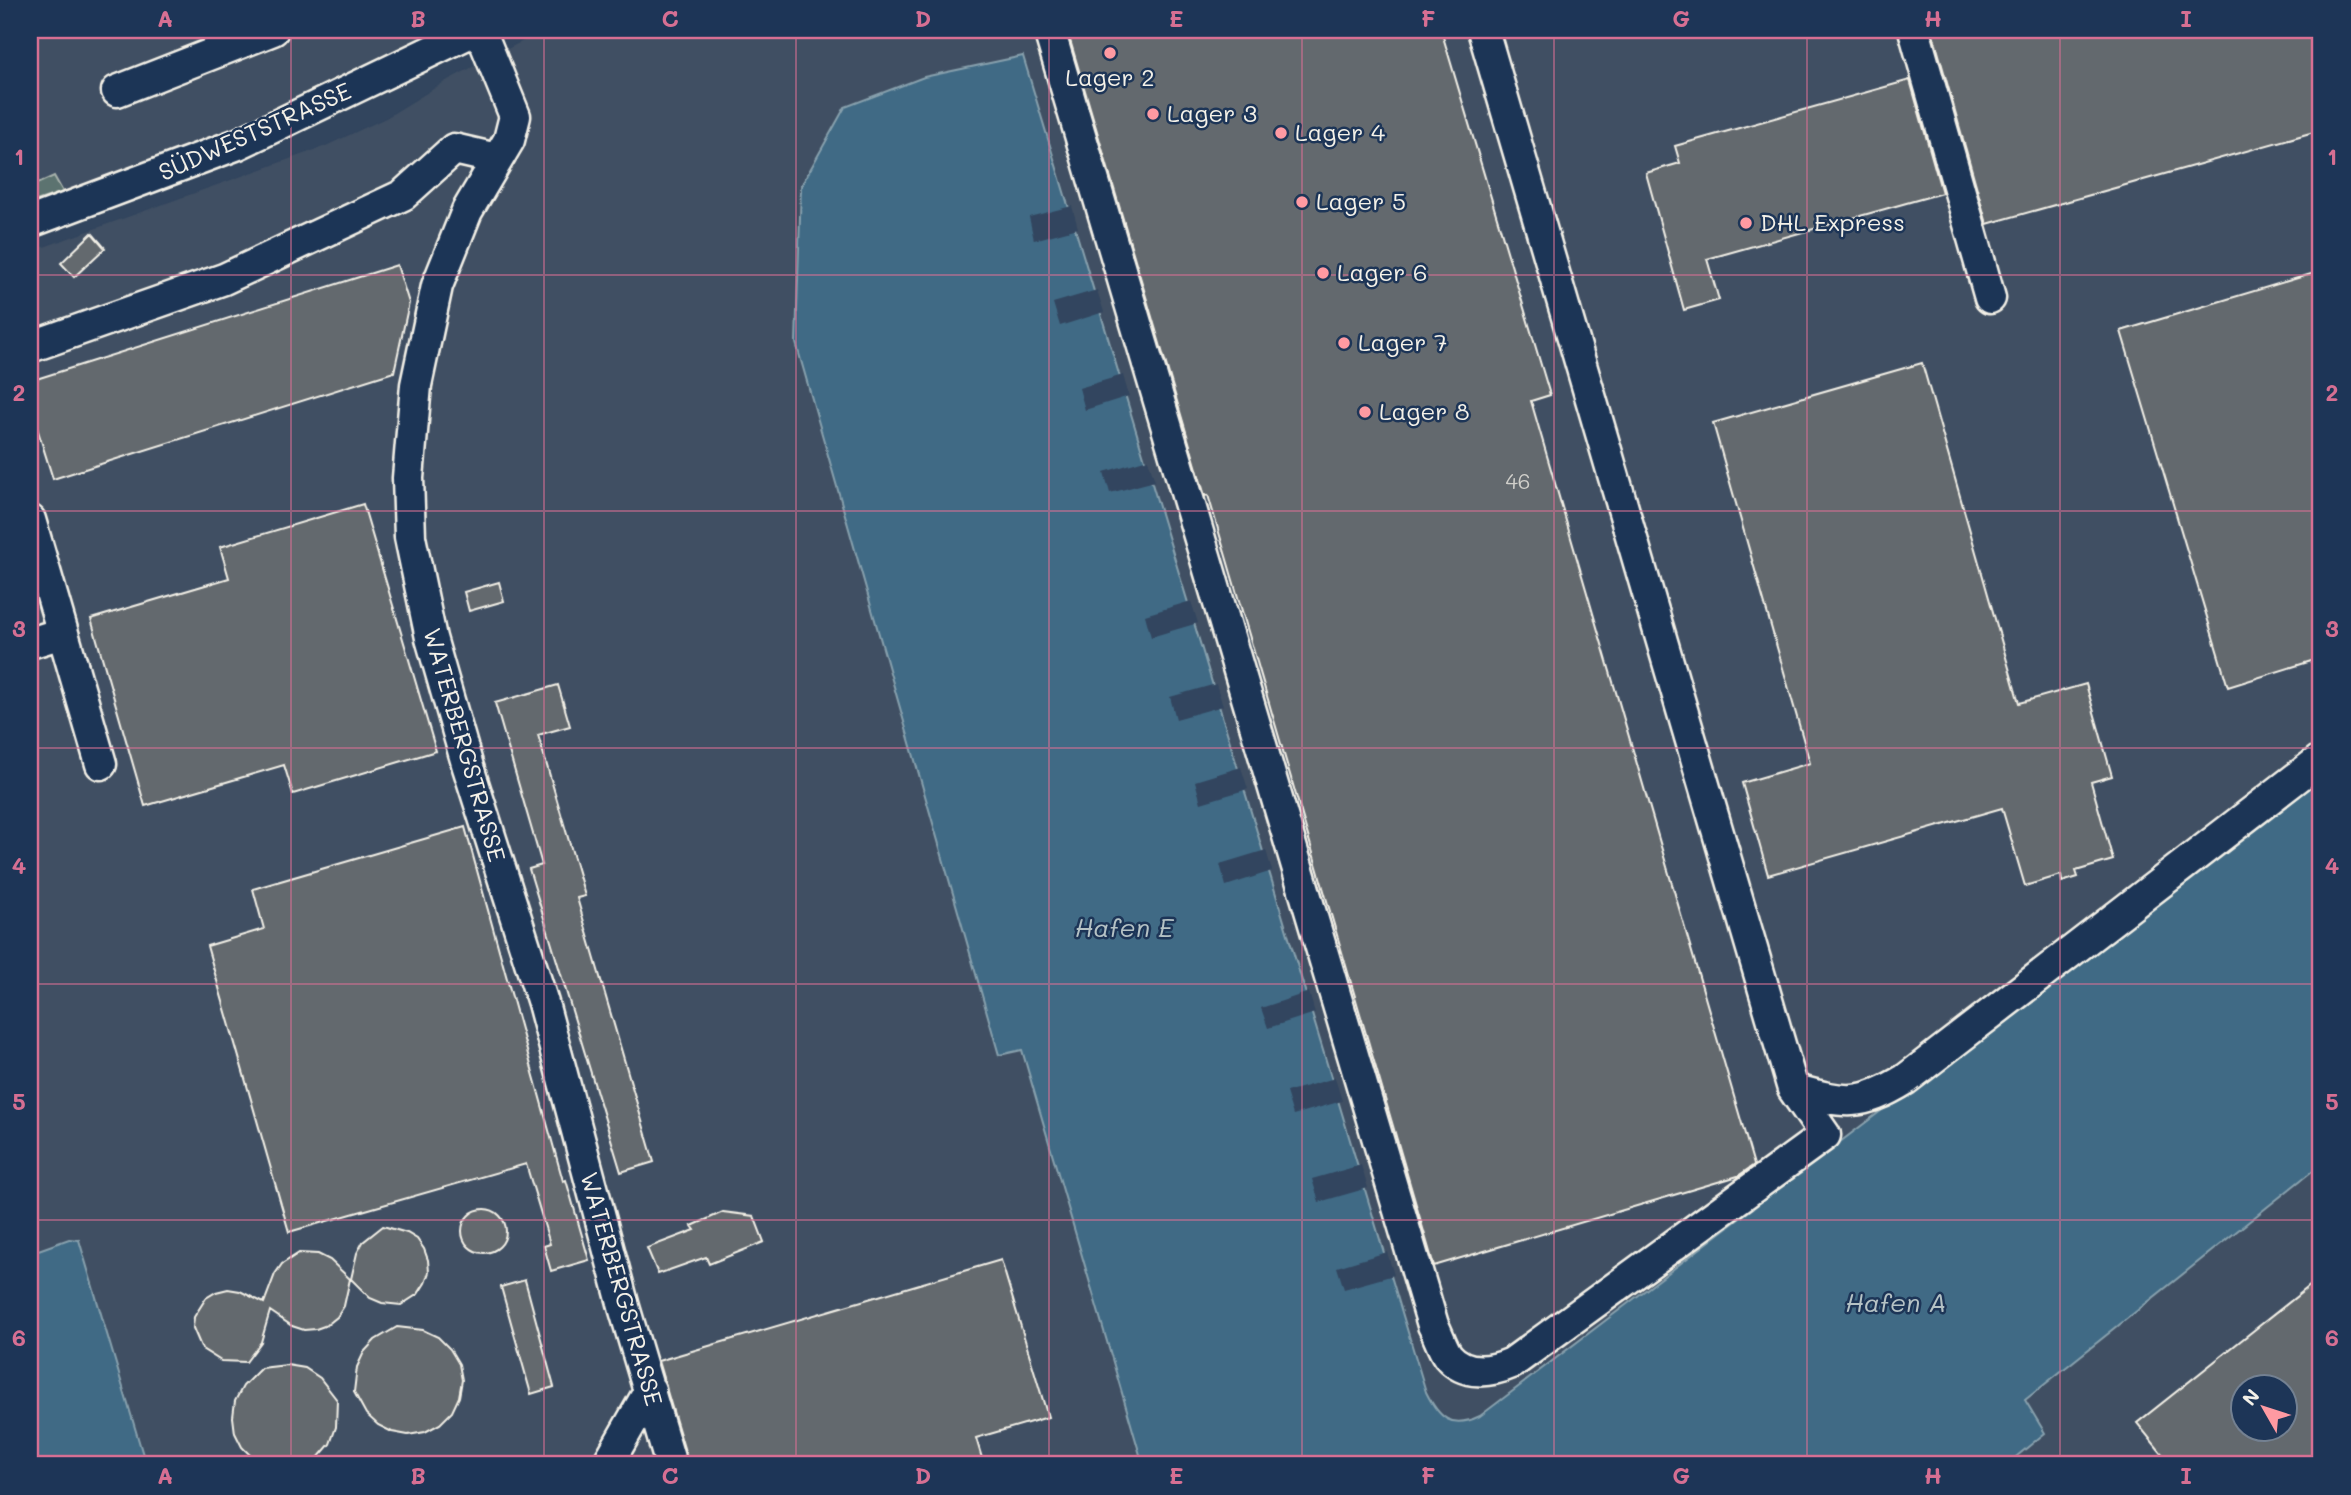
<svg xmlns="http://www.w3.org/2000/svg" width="2351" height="1495" viewBox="0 0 2351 1495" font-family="Mali,sans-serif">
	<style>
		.built { fill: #415063; fill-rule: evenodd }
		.green { fill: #5b7370; stroke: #a8b2ac; stroke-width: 2 }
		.water { fill: #3f6a85; stroke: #87a0ad; stroke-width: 2 }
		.pier { fill: #32455e }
		.building { fill: #63696e; stroke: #f4f1e8; stroke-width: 2; fill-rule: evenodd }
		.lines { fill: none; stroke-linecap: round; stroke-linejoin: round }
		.minor-casing { stroke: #f4f1e8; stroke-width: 35 }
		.minor { stroke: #1d3557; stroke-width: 30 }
		.grid { fill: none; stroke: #d66f93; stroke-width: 2; stroke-opacity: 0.55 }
		.poi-dot { fill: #ff9aa2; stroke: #1d3557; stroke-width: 2.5 }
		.labels { text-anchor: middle; stroke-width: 5; stroke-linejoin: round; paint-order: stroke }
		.number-label { font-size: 21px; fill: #d0cfca }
		.poi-label { font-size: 24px; fill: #f4f1e8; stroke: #1d3557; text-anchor: start }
		.street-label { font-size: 24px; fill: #f4f1e8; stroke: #1d3557 }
		.water-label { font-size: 26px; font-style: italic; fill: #b5c2c5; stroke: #1d3557 }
		.neatline { fill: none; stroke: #d66f93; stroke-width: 2.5 }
		.grid-label { font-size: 23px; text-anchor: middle; font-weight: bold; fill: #d66f93 }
	</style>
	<rect width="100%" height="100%" fill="#32455e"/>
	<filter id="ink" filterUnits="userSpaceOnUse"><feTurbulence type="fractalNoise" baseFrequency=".0143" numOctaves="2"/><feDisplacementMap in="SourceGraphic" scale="14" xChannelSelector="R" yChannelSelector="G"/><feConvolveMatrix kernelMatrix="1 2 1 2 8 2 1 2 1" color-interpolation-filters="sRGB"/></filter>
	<g filter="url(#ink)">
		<path class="built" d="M30 30H438L281 111 145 165 63 192 54 176 30 187Z
			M544 30H2321V776L1480 1416 1466 1423H1454L1435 1411 1426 1392 1023 57 924 77 796 343 999 1055 1022 1050 1143 1465H146L79 1240H69L30 1253V252L326 146 386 118 448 80Z
			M2321 1164V1465H2006L2045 1433 2025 1400ZM2242 1386H2284V1428H2242Z"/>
		<path class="green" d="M54 176 63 192 30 203V187Z"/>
		<path class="water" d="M1023 56 1426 1392C1439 1418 1451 1430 1480 1416L2321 776V1164L2025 1400 2045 1433 2006 1465H1143L1022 1050 999 1055 796 343 801 186 845 107 924 77Z
			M69 1239 79 1240 146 1465H30V1253Z"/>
		<path class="pier" d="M1072 206 1078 228 1034 240 1029 217Z
			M1097 290 1104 312 1060 326 1053 303Z
			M1123 375 1129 396 1085 410 1079 388Z
			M1148 459 1155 481 1110 493 1104 472Z
			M1191 601 1198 623 1151 637 1145 615Z
			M1216 684 1223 706 1176 719 1170 697Z
			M1241 767 1248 789 1201 803 1195 781Z
			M1266 850 1272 871 1226 886 1220 864Z
			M1309 992 1315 1013 1268 1028 1261 1008Z
			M1335 1078 1342 1101 1293 1115 1286 1092Z
			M1361 1165 1368 1188 1319 1202 1312 1179Z
			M1387 1252 1394 1275 1344 1289 1337 1267Z"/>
		<path class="building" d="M1067 30H1441L1550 395 1531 401 1754 1165 1738 1176 1434 1266 1208 495 1205 496Z
			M1932 30H2321V130L1987 224Z
			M1910 80 1942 193 1707 259 1719 300 1684 310 1646 173 1680 163 1675 146Z
			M92 233 105 248 74 277 61 263Z
			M397 265 409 303 394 372 53 479 30 405V381Z
			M2321 271V658L2228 687 2121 331Z
			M1922 363 2019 703 2086 684 2112 776 2091 782 2113 860 2076 871 2078 877 2062 882 2061 875 2025 886 2002 808 1768 875 1742 783 1810 763 1713 423Z
			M363 504 436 751 293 794 284 765 145 806 91 619 229 578 220 547Z
			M499 582 504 601 469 611 464 592Z
			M558 685 570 726 538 735 585 896 577 898 654 1162 621 1172 529 869 542 865 495 703Z
			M465 827 563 1181 566 1180 589 1260 551 1271 544 1246 550 1244 526 1164 289 1232 207 946 264 929 253 889Z
			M462 1231a22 22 0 1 1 44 0a22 22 0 1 1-44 0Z
			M723 1212 754 1216 764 1242 709 1264 706 1257 658 1274 647 1248 695 1230 692 1226Z
			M383 1226 407 1233 417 1239 424 1249 428 1260 429 1272 425 1283 418 1294 401 1305 382 1303 370 1298 351 1279 357 1253 363 1242Z
			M299 1253 318 1254 330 1260 350 1279 344 1306 337 1317 327 1325 316 1329 304 1330 292 1326 270 1311 261 1342 246 1362 221 1361 202 1349 193 1328 194 1317 206 1298 216 1292 228 1289 240 1291 264 1303 275 1274 282 1264Z
			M1001 1260 1048 1417 976 1438 984 1465H689L658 1361Z
			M2321 1277V1465H2171L2137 1423ZM2243 1387H2285V1429H2243Z
			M525 1280 554 1387 531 1394 501 1287Z
			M397 1327 423 1330 438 1337 450 1349 459 1364 462 1380 459 1397 452 1412 440 1424 425 1432 408 1435 392 1432 378 1425 366 1414 354 1392 357 1367 364 1352 375 1340Z
			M287 1365 305 1368 320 1378 337 1400 336 1427 330 1444 318 1458 305 1465H265L254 1459 242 1447 235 1433 233 1417 235 1401 243 1386 261 1368Z"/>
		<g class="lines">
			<defs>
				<path id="minor" d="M480 30 515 116 509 140 467 211 437 286 416 385 408 478 410 537 431 638 468 767 543 1003 624 1307 671 1465
					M1049 30 1433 1325C1438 1334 1442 1348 1448 1356 1465 1376 1491 1372 1512 1363L1825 1135 1793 1089 1483 30
					M1914 30 1990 298
					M117 91 273 30
					M30 222 238 144 475 30
					M30 347 224 279 403 195 454 149 497 159
					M30 520 101 764
					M30 643 62 633
					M1793 1089C1844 1103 1859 1108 1906 1079L2321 759
					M607 1465 650 1390"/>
			</defs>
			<use href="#minor" class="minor-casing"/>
			<use href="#minor" class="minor"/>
		</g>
	</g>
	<path class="grid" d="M291 30V1465M544 30V1465M796 30V1465M1049 30V1465M1302 30V1465M1554 30V1465M1807 30V1465M2060 30V1465M30 275H2321M30 511H2321M30 748H2321M30 984H2321M30 1220H2321"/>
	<g class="poi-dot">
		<circle cx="1110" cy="53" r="7"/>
		<circle cx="1153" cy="114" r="7"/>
		<circle cx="1281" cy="133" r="7"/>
		<circle cx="1302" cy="202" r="7"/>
		<circle cx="1746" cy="223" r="7"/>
		<circle cx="1323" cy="273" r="7"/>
		<circle cx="1344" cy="343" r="7"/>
		<circle cx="1365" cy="412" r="7"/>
	</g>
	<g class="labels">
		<g class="number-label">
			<text x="1518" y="489">46</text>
		</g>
		<g class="poi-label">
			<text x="1110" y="86" text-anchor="middle">Lager 2</text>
			<text x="1167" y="122">Lager 3</text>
			<text x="1295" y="141">Lager 4</text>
			<text x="1316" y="210">Lager 5</text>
			<text x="1760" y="231">DHL Express</text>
			<text x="1337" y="281">Lager 6</text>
			<text x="1358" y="351">Lager 7</text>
			<text x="1379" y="420">Lager 8</text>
		</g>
		<g class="street-label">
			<text transform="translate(255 132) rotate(-24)" y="8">SÜDWESTSTRASSE</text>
			<text transform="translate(464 745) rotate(74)" y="8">WATERBERGSTRASSE</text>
			<text transform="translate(621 1289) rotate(74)" y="8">WATERBERGSTRASSE</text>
		</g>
		<g class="water-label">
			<text x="1124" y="937">Hafen E</text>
			<text x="1896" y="1312">Hafen A</text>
		</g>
	</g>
	<rect width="2351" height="1495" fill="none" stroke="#1d3557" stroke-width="77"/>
	<g transform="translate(2264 1408) rotate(309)"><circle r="33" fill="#1d3557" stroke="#738091" stroke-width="2"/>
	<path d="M0-5L12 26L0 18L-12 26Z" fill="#ff9aa2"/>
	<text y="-10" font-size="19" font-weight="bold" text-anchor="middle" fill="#f4f1e8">N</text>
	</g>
	<rect x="38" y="38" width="2274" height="1418" class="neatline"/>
	<g class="grid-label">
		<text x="165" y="27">A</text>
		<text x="418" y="27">B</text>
		<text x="670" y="27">C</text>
		<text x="923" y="27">D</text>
		<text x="1176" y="27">E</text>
		<text x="1428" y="27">F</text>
		<text x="1681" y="27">G</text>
		<text x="1933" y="27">H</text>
		<text x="2186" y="27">I</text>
		<text x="19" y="165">1</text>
		<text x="2332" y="165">1</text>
		<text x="19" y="401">2</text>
		<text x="2332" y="401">2</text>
		<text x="19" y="637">3</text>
		<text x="2332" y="637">3</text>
		<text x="19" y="874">4</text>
		<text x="2332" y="874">4</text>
		<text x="19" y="1110">5</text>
		<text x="2332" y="1110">5</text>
		<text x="19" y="1346">6</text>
		<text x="2332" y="1346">6</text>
		<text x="165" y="1484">A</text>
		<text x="418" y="1484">B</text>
		<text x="670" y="1484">C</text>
		<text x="923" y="1484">D</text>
		<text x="1176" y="1484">E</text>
		<text x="1428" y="1484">F</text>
		<text x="1681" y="1484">G</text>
		<text x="1933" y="1484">H</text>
		<text x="2186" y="1484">I</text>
	</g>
</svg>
